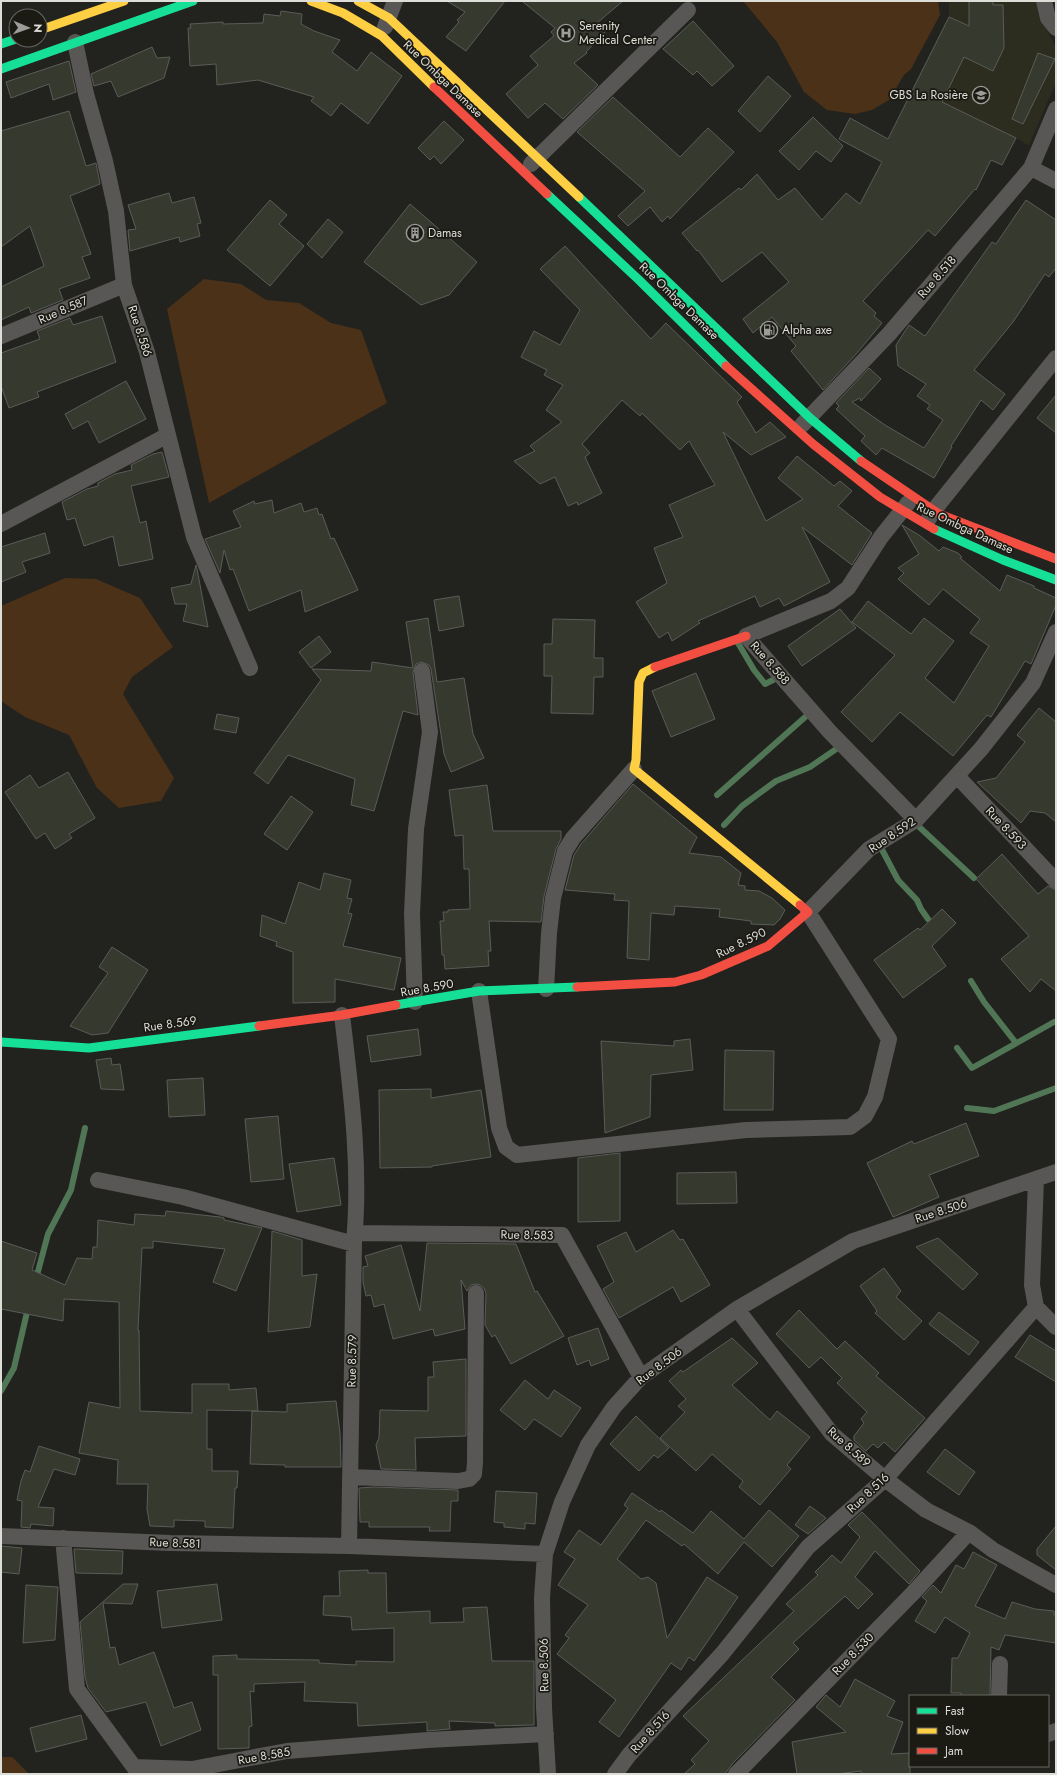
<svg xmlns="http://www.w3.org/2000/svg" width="1057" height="1775" viewBox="0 0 1057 1775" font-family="Jost,sans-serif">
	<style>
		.built { fill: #2c2c1f }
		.green { fill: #4c3119 }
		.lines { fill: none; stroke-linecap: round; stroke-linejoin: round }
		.stream { stroke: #507656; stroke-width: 6 }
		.building { fill: #35392e; stroke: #5b5c58 }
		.street { stroke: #585755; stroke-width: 16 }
		.fast { stroke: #16e098; stroke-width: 9 }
		.slow { stroke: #ffcf43; stroke-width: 9 }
		.jam { stroke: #f24e42; stroke-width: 9 }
		.labels { text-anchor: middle; stroke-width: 3.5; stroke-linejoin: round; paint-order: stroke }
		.poi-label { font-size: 12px; fill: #deded9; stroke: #1b1a13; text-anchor: start }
		.street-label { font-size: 12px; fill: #deded9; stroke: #1b1a13 }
	</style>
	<rect width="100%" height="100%" fill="#22221e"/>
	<path class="built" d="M949 1H1037L1042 19 1056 48V82L1029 146 1016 138 1002 165 900 115 949 17Z"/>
	<path class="green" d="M743 1H938L940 15 911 69 904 75 889 100 872 110 855 114 827 110 804 92 777 42Z
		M204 279 241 284 266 300 299 303 331 323 361 330 387 403 209 503 167 309Z
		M65 578 96 579 140 598 173 647 132 677 123 694 174 778 161 801 119 808 97 788 69 735 25 717 1 701V606Z
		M1 1757H12L29 1774H1Z"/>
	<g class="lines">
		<path class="stream" d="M738 643 754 670 765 684 781 676
			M717 795 812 711
			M915 823 974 878
			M724 825 742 806 776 781 810 767 842 745
			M879 844 898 880 917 900 921 909 928 919
			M971 981 984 1002 1016 1043
			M957 1048 972 1068 1054 1022
			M967 1108 994 1111 1056 1088
			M36 1279 48 1234 71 1190 85 1128
			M1 1391 14 1368 28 1308"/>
	</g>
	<path class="building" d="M447 1H505L466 51 446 37 459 22 457 20 465 12Z
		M522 1H623L597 23 606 31 586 52 587 53 574 63 598 85 563 119 545 103 528 118 506 94 538 65 530 56 554 36 551 32 555 28Z
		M969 1H993V5H1003L1004 48 993 71 964 57 942 102 1016 138 1002 165 991 160 976 190 975 189 935 236 928 230 863 301 876 313 874 316 882 323 857 353 823 390 791 351 796 346 772 317 753 333 743 319 789 282 762 252 722 282 698 250 697 251 682 233 739 188 741 190 757 174 778 200 795 188 822 220 846 193 860 204 882 162 839 139 850 118 888 139 949 17 969 26Z
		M281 11 302 14 301 24 314 31 340 40 332 52 357 71 371 52 402 76 368 124 341 103 331 116 311 101 314 97 258 80 217 85 216 64 190 66 188 28H191L190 24 223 22V24L263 23 264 14 280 16Z
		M693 21 734 66 712 86 697 71 693 75 663 49Z
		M152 47 157 58 170 57 164 78 118 97 111 81 94 86 91 74Z
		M1038 53 1055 59 1023 124 1012 119Z
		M69 61 76 92 53 100 49 84 11 98 6 82Z
		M768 76 791 96 760 132 738 111Z
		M613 97 680 157 708 128 734 152 670 219 668 216 662 222 650 207 628 226 618 216 645 191 577 132Z
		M69 111 86 166 96 163 100 184 70 196 91 254 82 257 90 278 59 289 63 300 31 313 29 307 1 320V287L44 266 30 226 1 247V131Z
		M813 117 843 146 831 162 816 151 799 170 779 151Z
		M444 121 464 140 441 164 434 156 430 160 418 148Z
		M169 193 172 203 194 197 201 223 197 224 200 236 180 242 179 237 130 251 128 230 136 229 128 205Z
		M270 200 287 215 279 224 304 246 270 286 227 250Z
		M1026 200 1056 220V268L1049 277 1045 274 1013 322 974 370 1005 394 993 410 981 400 951 446 952 447 934 478 882 448 876 455 861 441 865 436 836 409 839 406 836 403 869 368 881 379 861 401 860 398 852 402 885 425 924 448 943 420 927 409 930 405 917 396 926 384 898 366 896 345 909 325 925 336 992 242 996 244Z
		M410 204 477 262 449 295 421 305 364 262Z
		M328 219 343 232 322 258 307 244Z
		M565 246 651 339 666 323 742 397 737 402 756 433 770 422 786 437 751 455 723 432 766 521 803 499 778 478 797 456 834 486 840 481 852 491 838 506 872 533 852 565 802 527 830 582 784 606 779 598 760 607 755 596 698 621 700 623 672 641 668 632 659 638 636 602 667 583 654 548 683 537 669 505 715 485 689 441 680 450 642 413 640 416 622 400 582 444 590 453 585 457 602 493 578 505 577 502 568 506 555 477 540 484 514 461 535 451 530 446 562 422 546 410 563 385 544 375 547 370 521 357 534 331 560 345 580 310 540 269Z
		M102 316 116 362 37 392 39 397 9 408 1 386V353L40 339 37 331 70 318 73 325Z
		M126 381 146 419 99 443 88 421 73 429 65 414Z
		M1056 395V433L1037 418Z
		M162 452 169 477 131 486 140 523 146 521 153 559 119 566 113 536 84 546 75 518 67 520 62 502 87 489 98 486V483L115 474 132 470 131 465 153 454Z
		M272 500 274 513 301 503 304 512 317 508 319 515 322 514 331 539 334 538 358 590 305 612 301 590 249 611 233 569 230 570 224 550 220 573 205 539 241 527 233 511 254 501 255 504Z
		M902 525 919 535 939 551 943 547 958 553 962 557 960 558 1000 591 1007 575 1034 586V588L1056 598V605L1031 664 1025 661 991 717 987 715 953 756 900 712 872 742 841 712 895 655 852 622 868 601 911 634 924 618 954 641 925 678 954 703 989 646 970 633 980 619 943 589 929 605 898 579 904 573 898 568 919 554Z
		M45 533 50 553 22 562 26 572 1 582V547Z
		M196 565 197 569 208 627 183 621 187 604H175L171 588 191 584Z
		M459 596 464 626 439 631 434 600Z
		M840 609 856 628 802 666 788 646Z
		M428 618 437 682 464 678 473 734 484 758 451 772 444 754 431 669 429 665 421 662 416 664 413 672 418 715 403 711 374 811 351 805 355 779 288 755 268 784 254 773 321 680 312 669 371 671 372 662 413 668 406 622Z
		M553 619 595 620 594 658H603V677H594L593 714 551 713 552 676H544V644H552Z
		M319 636 331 652 311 668 299 652Z
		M696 673 715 719 671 737 652 691Z
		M1039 708 1056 722V822L1045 813 1030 811 1021 823 977 782 996 778 1025 742 1017 735Z
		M217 714 239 718 236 733 214 729Z
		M68 772 95 818 69 834 72 838 55 849 45 833 36 839 5 792 30 775 39 788Z
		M633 784 697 837 689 853 721 857 741 873 738 885 745 886V890L759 891 772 898 785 910 780 919 774 925 751 924V921L719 917 720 909 675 906 674 915 651 913 649 960 627 958 629 901 614 900 615 894 565 890 574 855 581 844Z
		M487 785 493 831H561V839L556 849 544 896 541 922 489 921 491 951H488L489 966 445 969 444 955H442L440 921H444L443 912H448V910L470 909 469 869H464L463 835 455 836 449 790Z
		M291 796 313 812 287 850 264 834Z
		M1002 854 1038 894 1048 886 1056 890V991L1041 979 1030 992 1001 959 1029 936 976 879Z
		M324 873 351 880 347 898 352 899 348 913 352 914 343 946 401 958 394 990 335 979V1002L293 1003V952L276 946 277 942 260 936 262 915 285 924 299 882 320 890Z
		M942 909 956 923 932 946 946 966 903 998 874 960 918 928 920 930Z
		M112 947 148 970 108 1033 92 1035 70 1026 108 973 99 967Z
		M418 1029 421 1055 371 1062 367 1036Z
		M690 1039 693 1070 651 1075 650 1117 605 1133 601 1041 674 1046V1041Z
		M725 1050 774 1051 773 1110H724Z
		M111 1058 112 1065 120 1064 124 1090 101 1089 96 1060Z
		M203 1078 205 1115 169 1117 167 1080Z
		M431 1089V1098L481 1090 491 1157 432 1166V1167L380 1168 379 1090Z
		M278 1116 284 1179 251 1182 245 1119Z
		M966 1123 979 1156 929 1175 939 1197 893 1217 867 1163 912 1141 914 1144Z
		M620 1153V1221L578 1222V1158Z
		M334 1158 341 1205 297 1212 289 1164Z
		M736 1172 737 1203 677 1204V1173Z
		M166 1211 220 1217 224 1218V1220L262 1228 236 1291 213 1282 225 1249 153 1241V1248H142L138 1330H139L140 1411 192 1413V1384H229V1390L256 1388 258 1411 207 1410V1449H212V1471H238L237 1488H235L233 1528 205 1527V1521L174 1520V1527L150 1526 147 1509 148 1484H117L118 1460 79 1453 89 1402 120 1408 119 1302 64 1299 63 1321 1 1309V1241L37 1253 32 1270 65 1285 77 1258 92 1259 93 1247H97L98 1220 134 1225 135 1214 165 1216Z
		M673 1230 680 1240 683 1239 710 1285 681 1302 673 1287 619 1318 603 1289 614 1282 597 1246 626 1232 636 1252Z
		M272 1231 302 1240V1276L317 1274 310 1327 268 1332Z
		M938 1238 978 1274 963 1290 916 1247Z
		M427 1243 516 1244 535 1292 537 1291 564 1336 511 1364 495 1335 492 1337 485 1325 486 1293 484 1288 480 1285 476 1284 471 1285 467 1291 461 1280 465 1329 435 1336 433 1329 393 1339 384 1304 374 1307 371 1295 366 1296 363 1282V1267L368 1266 365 1256 401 1245 420 1311Z
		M884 1268 901 1291 896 1297 922 1321 904 1340 875 1313 877 1311 860 1286Z
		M799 1310 837 1349 845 1341 879 1373 876 1376 925 1418 895 1452 884 1442 878 1448 873 1444 866 1451 854 1440V1436L864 1423 861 1419 867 1412 837 1383 842 1378 821 1357 809 1368 776 1334Z
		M939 1312 979 1342 969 1355 929 1324Z
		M598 1328 609 1359 591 1366 589 1360 577 1365 568 1338Z
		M1030 1335 1056 1351V1382L1015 1357Z
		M732 1338 758 1363 732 1385 770 1420 777 1411 810 1437 787 1465 791 1469 760 1505 739 1487 743 1481 712 1454 696 1471 660 1438 685 1412 678 1406 686 1399 669 1381 681 1370 683 1372Z
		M466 1359V1436L415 1438 416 1470 381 1469 376 1445 379 1438 380 1410 428 1411V1377H434L433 1362Z
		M525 1380 548 1399 554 1390 581 1408 561 1437 534 1419 525 1430 500 1410Z
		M336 1401 340 1433 341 1467H285V1465L250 1464 252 1411 287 1412V1404Z
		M636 1416 669 1448 658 1458 654 1455 639 1471 610 1444Z
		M39 1446 80 1459 75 1475 54 1469 38 1507 54 1508 53 1526 31 1524 30 1528 21 1527 22 1501 17 1500 21 1481 25 1470 30 1472Z
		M945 1449 975 1472 959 1495 927 1472Z
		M374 1487 458 1490V1501H451L450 1531H429L430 1527H369V1522H360L359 1488Z
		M496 1491 537 1493 535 1524 525 1523V1529L504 1527V1523L494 1522Z
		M632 1493 660 1512 661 1510 693 1533 711 1511 744 1539 769 1510 799 1536 772 1567 744 1542 718 1574 684 1544 682 1546 646 1520 617 1559 641 1579 648 1577 656 1583 667 1638 707 1577 738 1597 694 1661 689 1657 681 1670 671 1663 619 1737 599 1722 616 1700 557 1654 569 1638 565 1635 588 1605 558 1585 575 1559 564 1552 579 1530 601 1545 628 1508 624 1505Z
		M810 1506 826 1518 808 1534 795 1525Z
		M862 1512 920 1571 909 1584 875 1551 855 1577 873 1594 858 1609 845 1596 793 1643 799 1649 771 1677 795 1700 733 1763 725 1774H684L695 1764 691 1760 709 1741 683 1716 794 1611 786 1604 818 1575 815 1572 832 1555 841 1563 860 1537 848 1525Z
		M1056 1526V1570L1037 1555V1549Z
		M1 1546 22 1548 19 1574 1 1572Z
		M74 1549 123 1551 122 1574 76 1573Z
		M973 1552 997 1565 975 1606 1005 1619 1012 1602 1035 1609 1054 1611V1615H1056V1643L1005 1635 999 1650 991 1647 990 1696H961V1693H951L952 1658H958L970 1633 945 1617 935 1633 915 1621 927 1601 922 1597 933 1585 941 1593 956 1565 964 1569Z
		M368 1570V1573H386L387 1613 430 1611V1623L464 1622 463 1608 487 1607 492 1661H534V1725L495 1726V1723L449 1721 450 1729 427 1731V1722L358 1726 357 1703 304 1701 305 1682 254 1684V1692L250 1691 252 1726 249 1727V1748L218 1749V1675H213V1656L237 1655V1659L319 1660V1663L356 1665V1661L394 1662V1628L352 1630 351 1617 323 1615 324 1596H340L339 1571Z
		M123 1584H138L132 1604 103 1603 110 1648 115 1647 119 1665 154 1652 174 1708 192 1702 201 1730 161 1746 146 1702 106 1712 88 1688 85 1677 80 1622Z
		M217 1584 222 1620 162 1628 157 1591Z
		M26 1585 58 1587 55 1640 23 1643Z
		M855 1679 895 1701 887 1716 903 1722 891 1754 910 1753V1774H861V1771L836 1774H797L792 1742 846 1732 816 1707 826 1695 840 1707Z
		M81 1715 87 1739 36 1752 30 1728Z"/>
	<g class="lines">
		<path class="street" d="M1044 1 1048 18 1056 28
			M385 27 395 1
			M531 164 688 10
			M1031 168 1056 181
			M1 336 124 285
			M802 425 889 334 1031 168 1056 109
			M168 435 194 537 250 668
			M908 503 881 537 848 588 831 601 746 636 830 732 916 820
			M928 520 934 510 1056 358
			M1 524 168 435 147 352 124 285 116 211 105 161 86 94 75 42
			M957 776 1056 881
			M546 989 549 933 553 898 565 851 573 838 634 769
			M479 991 499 1128 506 1147 517 1155 746 1130 850 1127 865 1116 875 1097 889 1039 808 912 869 849 916 820 981 749 1033 683 1056 632
			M415 1002 412 914 416 829 430 732 422 671
			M342 1015C351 1091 361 1166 354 1242
			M98 1180 183 1197 354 1244 349 1546 545 1554
			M355 1233 562 1235 641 1377
			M1036 1307 1056 1327
			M737 1309 832 1434 885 1479 926 1510 969 1532 993 1550 1056 1585
			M350 1477 458 1481 469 1479 474 1474 475 1462 476 1293
			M1 1536 170 1543 349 1546
			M63 1538 77 1689 134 1767 192 1769 287 1751 428 1740 546 1734
			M999 1696 1000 1664
			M1048 1734 1056 1731
			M548 1774 544 1708 542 1598 545 1554 562 1502 588 1445 614 1407 641 1377 737 1309 853 1241 1056 1172
			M615 1774 629 1755 722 1654 808 1547 885 1479 1036 1307 1032 1285 1036 1180
			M736 1774 913 1593 969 1532"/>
		<path class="fast" d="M1 44 16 39
			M1 69 193 1
			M547 194 639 280 726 366
			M579 197 810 418 861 461
			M934 529 1003 560 1056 580
			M396 1005 479 991 577 987
			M1 1042 89 1048 259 1026"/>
		<path class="slow" d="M311 1 343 13 382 36 434 87
			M358 1 389 18 579 197
			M40 30 124 1
			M655 667 643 673 639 682 636 760 634 769 800 905"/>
		<path class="jam" d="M434 87 547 194
			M726 366 813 444 880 497 934 529
			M861 461 939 514 1056 559
			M655 667 746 636
			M577 987 675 982 701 975 768 946 808 912 800 905
			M259 1026 342 1015 396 1005"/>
	</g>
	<defs>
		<symbol id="hospital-ring" viewBox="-11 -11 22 22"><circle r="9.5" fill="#1b1a13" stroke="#9c9c98" stroke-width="1.5"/><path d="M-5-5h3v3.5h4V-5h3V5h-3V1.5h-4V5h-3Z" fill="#9c9c98"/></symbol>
		<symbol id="school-ring" viewBox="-11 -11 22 22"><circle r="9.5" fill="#1b1a13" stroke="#9c9c98" stroke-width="1.5"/><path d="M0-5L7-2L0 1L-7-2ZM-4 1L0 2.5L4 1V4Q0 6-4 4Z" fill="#9c9c98"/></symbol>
		<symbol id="building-ring" viewBox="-11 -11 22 22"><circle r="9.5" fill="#1b1a13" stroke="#9c9c98" stroke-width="1.5"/><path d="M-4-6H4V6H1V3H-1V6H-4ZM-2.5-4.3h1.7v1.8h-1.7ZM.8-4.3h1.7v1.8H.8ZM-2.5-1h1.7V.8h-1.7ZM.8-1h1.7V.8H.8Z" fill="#9c9c98"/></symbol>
		<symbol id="fuel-ring" viewBox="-11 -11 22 22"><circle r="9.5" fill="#1b1a13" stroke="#9c9c98" stroke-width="1.5"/><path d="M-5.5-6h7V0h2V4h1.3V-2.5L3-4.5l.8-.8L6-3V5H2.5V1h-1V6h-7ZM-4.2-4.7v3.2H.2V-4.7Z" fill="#9c9c98"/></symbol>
	</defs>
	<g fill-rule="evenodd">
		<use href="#hospital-ring" x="556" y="23" width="20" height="20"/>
		<use href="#school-ring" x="971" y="85" width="20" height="20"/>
		<use href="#building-ring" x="405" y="223" width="20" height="20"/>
		<use href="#fuel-ring" x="759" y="320" width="20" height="20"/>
	</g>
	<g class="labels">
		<g class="poi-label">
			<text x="579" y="30">Serenity<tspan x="579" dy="14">Medical Center</tspan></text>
			<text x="968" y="99" text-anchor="end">GBS La Rosière</text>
			<text x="428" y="237">Damas</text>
			<text x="782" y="334">Alpha axe</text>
		</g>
		<g class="street-label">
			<text transform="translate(443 79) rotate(44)" y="4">Rue Ombga Damase</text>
			<text transform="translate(937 277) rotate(-49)" y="4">Rue 8.518</text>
			<text transform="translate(679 301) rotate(44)" y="4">Rue Ombga Damase</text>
			<text transform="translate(63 310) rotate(-23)" y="4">Rue 8.587</text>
			<text transform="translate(140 331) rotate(72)" y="4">Rue 8.586</text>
			<text transform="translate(965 528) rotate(25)" y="4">Rue Ombga Damase</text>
			<text transform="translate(770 663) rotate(49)" y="4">Rue 8.588</text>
			<text transform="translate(1006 828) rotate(47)" y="4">Rue 8.593</text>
			<text transform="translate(892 835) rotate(-34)" y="4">Rue 8.592</text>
			<text transform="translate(741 943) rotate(-26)" y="4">Rue 8.590</text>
			<text transform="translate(427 988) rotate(-10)" y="4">Rue 8.590</text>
			<text transform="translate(170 1024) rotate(-8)" y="4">Rue 8.569</text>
			<text transform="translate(941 1211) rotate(-18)" y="4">Rue 8.506</text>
			<text transform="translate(527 1235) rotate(1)" y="4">Rue 8.583</text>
			<text transform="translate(352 1361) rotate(-89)" y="4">Rue 8.579</text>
			<text transform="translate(659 1366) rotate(-37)" y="4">Rue 8.506</text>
			<text transform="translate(849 1447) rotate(42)" y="4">Rue 8.589</text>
			<text transform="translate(868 1493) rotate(-43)" y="4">Rue 8.516</text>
			<text transform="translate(175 1543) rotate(2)" y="4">Rue 8.581</text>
			<text transform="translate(853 1654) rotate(-46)" y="4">Rue 8.530</text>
			<text transform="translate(544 1665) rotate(-91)" y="4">Rue 8.506</text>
			<text transform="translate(650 1732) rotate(-48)" y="4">Rue 8.516</text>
			<text transform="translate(264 1756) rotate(-10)" y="4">Rue 8.585</text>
		</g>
	</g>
	<rect width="1057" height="1775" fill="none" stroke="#deded9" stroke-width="4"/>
	<rect x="909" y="1695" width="140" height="72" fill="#1b1a13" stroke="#696862"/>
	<rect x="917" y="1708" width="20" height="6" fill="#16e098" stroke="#696862"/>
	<text x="945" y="1715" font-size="12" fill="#deded9">Fast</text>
	<rect x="917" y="1728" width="20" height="6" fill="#ffcf43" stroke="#696862"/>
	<text x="945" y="1735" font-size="12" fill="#deded9">Slow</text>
	<rect x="917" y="1748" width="20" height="6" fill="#f24e42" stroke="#696862"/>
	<text x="945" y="1755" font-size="12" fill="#deded9">Jam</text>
	<g transform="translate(28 28) rotate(92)"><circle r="19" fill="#1b1a13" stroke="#696862"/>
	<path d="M0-3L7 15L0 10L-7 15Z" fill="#9c9c98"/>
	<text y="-6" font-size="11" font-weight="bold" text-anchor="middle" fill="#deded9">N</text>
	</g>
</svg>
